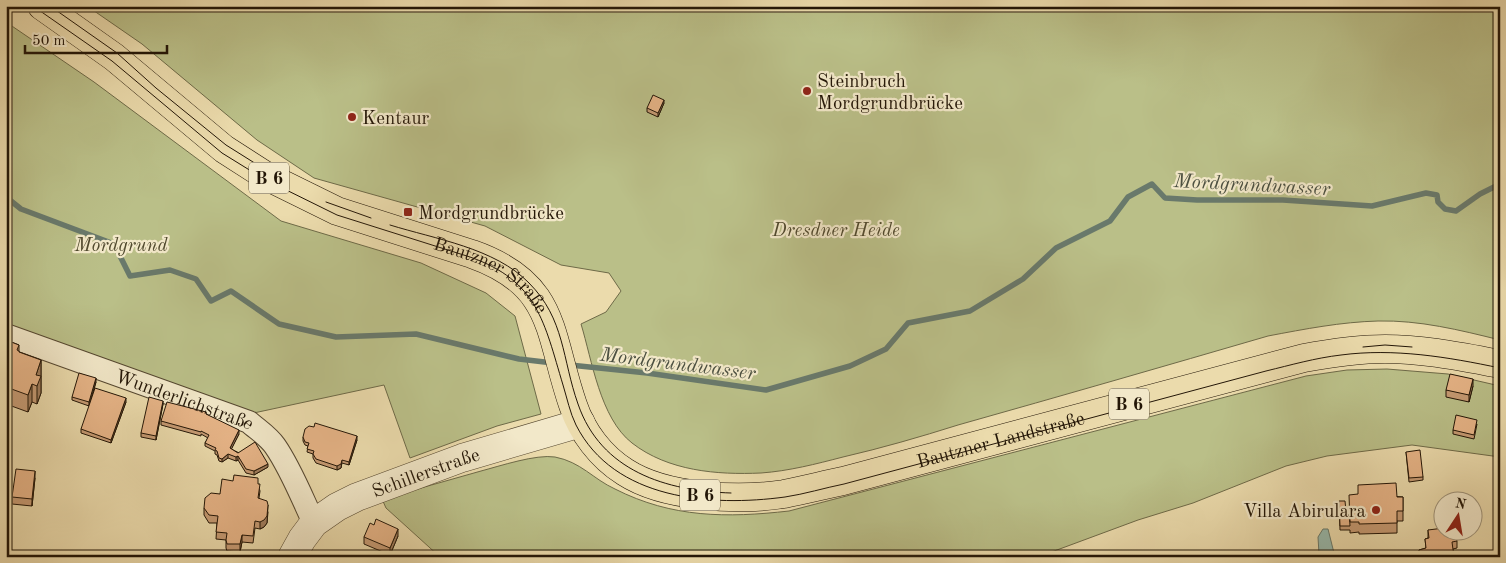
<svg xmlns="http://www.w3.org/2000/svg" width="1506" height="563" viewBox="0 0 1506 563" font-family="'Old Standard TT',serif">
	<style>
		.green { fill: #babf88; stroke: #6e6a48 }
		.water { fill: #98bbae; stroke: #69796b }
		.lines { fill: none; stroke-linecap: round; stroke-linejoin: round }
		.stream { stroke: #69796b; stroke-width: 5.5 }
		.minor-casing { stroke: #554730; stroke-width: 24 }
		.tertiary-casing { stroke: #554730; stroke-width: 29 }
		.primary-casing { stroke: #231607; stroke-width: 29 }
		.minor { stroke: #f2e8c9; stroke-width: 22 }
		.tertiary { stroke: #f2e8c9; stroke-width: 28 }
		.primary { stroke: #ebdbac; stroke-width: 28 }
		.tram { stroke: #231607; stroke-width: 1 }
		.wall { fill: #c69b74; stroke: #231607 }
		.shaded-wall { fill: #a17e5e; stroke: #231607 }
		.building { fill: #e6b487; stroke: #231607 }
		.poi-dot { fill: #8f2418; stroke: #f2e8c9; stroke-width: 2 }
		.labels { text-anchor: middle; stroke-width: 4.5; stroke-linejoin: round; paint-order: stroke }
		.shield { fill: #f2e8c9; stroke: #615541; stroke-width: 1 }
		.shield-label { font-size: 18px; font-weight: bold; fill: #231607 }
		.poi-label { font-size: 19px; fill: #231607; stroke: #f2e8c9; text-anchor: start }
		.park-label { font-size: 19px; font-style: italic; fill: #50492e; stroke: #f2e8c9 }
		.street-label { font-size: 19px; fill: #231607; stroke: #f2e8c9 }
		.water-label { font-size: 20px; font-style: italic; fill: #4c5041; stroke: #f2e8c9 }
	</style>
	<rect width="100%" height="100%" fill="#ebdbac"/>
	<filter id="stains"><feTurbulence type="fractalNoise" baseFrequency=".004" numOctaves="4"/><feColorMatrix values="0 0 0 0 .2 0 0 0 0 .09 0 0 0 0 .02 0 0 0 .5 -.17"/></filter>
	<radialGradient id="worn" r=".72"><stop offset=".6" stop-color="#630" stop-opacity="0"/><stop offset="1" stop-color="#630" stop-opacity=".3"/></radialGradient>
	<path class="green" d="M87 6H1500V340C1460 330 1419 320 1378 321 1341 322 1305 329 1268 336 1165 366 1061 396 958 425 920 437 882 448 843 457 816 464 789 471 761 473 717 475 668 471 632 443 600 418 592 360 581 324L606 312 621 291 609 273 561 265 485 226 314 178 257 140 142 44Z
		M6 22 94 82 281 221 421 263 486 293 515 316 541 414 497 426 410 458 384 385 249 414 6 324Z
		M1387 369 1448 374 1500 386V457L1412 445 1327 456 1286 466 1193 503 1138 520 1038 557H440L386 508 382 499C415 490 448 480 481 471 500 466 536 454 555 457 581 462 593 479 615 489 672 518 727 518 789 511L1306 376 1347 370Z"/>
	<path class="water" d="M1323 529H1328L1335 557H1321L1319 554 1318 537Z"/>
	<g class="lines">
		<path class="stream" d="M6 197 21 209 114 244 130 276 170 270 196 279 211 301 231 291 279 324 336 337 416 334 519 359 553 363
			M570 365 647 373 766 390 850 366 886 349 908 323 970 311 1023 279 1056 248 1110 221 1128 197 1152 184 1165 198 1197 200H1283L1372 206 1426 193 1437 195 1438 202 1445 209 1456 211 1480 194 1500 184"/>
		<defs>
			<g id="minor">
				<path id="s1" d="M6 335 249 422C258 430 268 436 275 446 291 469 302 498 314 523"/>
			</g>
			<g id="tertiary">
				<path id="s2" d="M292 557 302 539 314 523 337 507 357 497 462 458 581 423"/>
			</g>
			<g id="primary">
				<path id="s3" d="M42 6 114 57 224 149 266 176 337 211 472 254C557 284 548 333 573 405 582 432 601 457 625 472 665 498 738 501 784 494 804 490 824 485 843 481L1304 358C1331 353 1357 349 1385 349 1424 349 1462 357 1500 364"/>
			</g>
		</defs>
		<use href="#minor" class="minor-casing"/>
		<use href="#tertiary" class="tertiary-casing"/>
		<use href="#primary" class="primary-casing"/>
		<use href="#minor" class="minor"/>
		<use href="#tertiary" class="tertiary"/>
		<use href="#primary" class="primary"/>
		<path class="tram" d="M33 6 112 61 222 153 264 179 337 215 470 257C538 281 544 322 563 385 567 398 570 413 576 425 614 500 711 507 785 497 805 494 824 488 844 484L1266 371C1291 365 1315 358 1341 355 1394 348 1448 357 1500 368
			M50 6 117 53 156 88 226 145 288 184
			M326 202 371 218
			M390 225C435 239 495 248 529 283 565 319 562 359 578 404 601 471 666 491 731 493
			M1363 347 1385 345 1412 347"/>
	</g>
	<path class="wall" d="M664 103 658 117 647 112V108Z
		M6 340 19 345V352L41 360V393L37 404 32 402 28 412 6 404Z
		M96 382 89 406 72 400V397Z
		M1473 386 1469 402 1446 397V390Z
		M126 402 111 443 81 433V429Z
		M163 404 156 440 141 437V433Z
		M206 414 239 434 231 449 268 467 254 475 246 473 238 460 236 461 228 458 222 462 219 461 217 455 215 454V451L205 446V443L208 438 201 434V436L161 425V421Z
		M1477 424 1474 439 1453 434V430Z
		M303 437 357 440 349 465 342 463 341 468 337 470 316 463 313 458V454L307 452 308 446 305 445 303 441Z
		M1406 452 1423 477V480L1409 482Z
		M35 478 32 506 12 504V497Z
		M258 484 260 491 259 498 268 512 267 523 264 527 260 529 255 528 253 543 242 542 240 552 227 551 226 548V540L216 539 217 523H209L204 515V508L220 494Z
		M1358 494 1403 497V521H1397V533L1359 534V532L1350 533V530H1340L1339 501 1346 511 1349 510Z
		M374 525 398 536 390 555 364 544V537Z
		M1428 530 1457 541V548L1453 549 1454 557H1419V550L1426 548 1425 539 1428 538Z
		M1500 537V554H1499L1497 546V538Z"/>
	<path class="shaded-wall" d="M664 100V103L658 117V113Z
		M41 360V393L37 404V386L36 375Z
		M96 378V382L89 406V402Z
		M1473 379V386L1469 402V395Z
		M32 384V402L28 412V395Z
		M126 398V402L111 443V440Z
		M163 401V404L156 440V436Z
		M239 430V434L230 452V448Z
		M357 436V440L349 465V462Z
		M228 454V458L222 462V459Z
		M238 456V460L236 461V457Z
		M342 460 341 468 337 470V466Z
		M268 464V467L254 475V471Z
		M35 471V478L32 506V499Z
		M268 505 267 523 264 527 260 529V522Z
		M398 529V536L390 555V548Z
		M242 535V542L240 552V544Z"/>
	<path class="building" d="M653 95 664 100 658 113 647 108Z
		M6 340 19 345 17 350 19 351V352L41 360 36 375 41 376 37 386 32 384 28 395 6 387Z
		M79 373 96 378 89 402 72 397Z
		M1450 374 1473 379 1469 395 1446 390Z
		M95 388 126 398 111 440 81 429Z
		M149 397 163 401 156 436 141 433Z
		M167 402 206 412V414L239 430 230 448 238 453 255 442 268 464 254 471 246 469 238 456 236 457 228 454 222 459 219 458 217 451 215 450 216 448 205 443 209 435 201 431V432L161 421Z
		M1456 415 1477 420 1474 435 1453 430Z
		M315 423 357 436 349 462 342 460 341 464 337 466 316 459 313 454 314 451 307 449 309 443 305 442 303 437 305 429 309 426 314 427Z
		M1420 450 1423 477 1409 478 1406 452Z
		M16 469 35 471 32 499 12 497Z
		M234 475 258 478V484H260L258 498 267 501 268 505 267 516 264 520 260 522 255 521 253 536 242 535 240 544H227L226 540 227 533 216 532 218 516 209 515 204 508 205 498 211 493 220 494 222 479 233 481Z
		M1396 483 1397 497H1403V511H1397V523L1359 524V522H1350L1349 495 1358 494V485Z
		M1339 501H1345L1346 511 1349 510 1350 526H1340Z
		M376 519 398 529 390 548 364 537 370 523 374 525Z
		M1444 528V530H1455L1457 541 1452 542 1454 557H1420L1419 550 1426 548 1425 539 1429 538 1428 530Z
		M1500 537V547L1499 546 1497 538Z
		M1137 552 1139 557H1118Z
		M1263 552 1264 556 1272 554 1273 557H1253V555Z
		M334 553 358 555V557H333Z"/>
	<g class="poi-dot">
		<circle cx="807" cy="91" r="5"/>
		<circle cx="352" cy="117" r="5"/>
		<rect x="403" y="207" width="10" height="10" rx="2.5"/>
		<circle cx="1376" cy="510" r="5"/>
	</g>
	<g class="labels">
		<g class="shield">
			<rect x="249" y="162.5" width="40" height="31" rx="4"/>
			<rect x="1109" y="388.5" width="40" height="31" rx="4"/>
			<rect x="680" y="479.5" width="40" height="31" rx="4"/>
		</g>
		<g class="shield-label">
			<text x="269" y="184">B 6</text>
			<text x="1129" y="410">B 6</text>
			<text x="700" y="501">B 6</text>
		</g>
		<g class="poi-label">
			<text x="817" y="87">Steinbruch<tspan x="817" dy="22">Mordgrundbrücke</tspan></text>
			<text x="362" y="124">Kentaur</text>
			<text x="418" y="219">Mordgrundbrücke</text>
			<text x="1366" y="517" text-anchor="end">Villa Abirulara</text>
		</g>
		<g class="park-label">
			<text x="836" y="236">Dresdner Heide</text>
			<text x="121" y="251">Mordgrund</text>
		</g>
		<g class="street-label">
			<text dy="7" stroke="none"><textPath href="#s3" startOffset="530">Bautzner Straße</textPath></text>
			<text dy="7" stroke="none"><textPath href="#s1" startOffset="190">Wunderlichstraße</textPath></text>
			<text dy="7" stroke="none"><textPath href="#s3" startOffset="1168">Bautzner Landstraße</textPath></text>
			<text dy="7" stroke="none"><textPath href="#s2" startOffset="164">Schillerstraße</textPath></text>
		</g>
		<g class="water-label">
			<text transform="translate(1252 184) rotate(3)" y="7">Mordgrundwasser</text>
			<text transform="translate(678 363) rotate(7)" y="7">Mordgrundwasser</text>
		</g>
	</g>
	<rect width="1506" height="563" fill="none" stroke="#ebdbac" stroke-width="25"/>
	<rect x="8" y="8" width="1491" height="548" fill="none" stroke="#231607" stroke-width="2.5"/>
	<rect x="12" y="12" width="1481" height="538" fill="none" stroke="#231607"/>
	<g transform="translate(1458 516) rotate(12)"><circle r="24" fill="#f2e8c9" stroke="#9f947b"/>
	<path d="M0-4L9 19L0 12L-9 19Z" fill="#8f2418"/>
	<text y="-8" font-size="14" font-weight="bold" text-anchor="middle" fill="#231607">N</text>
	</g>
	<path d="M25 45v8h142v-8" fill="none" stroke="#231607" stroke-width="2.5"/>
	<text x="32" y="45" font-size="15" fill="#231607" stroke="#f2e8c9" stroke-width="4" paint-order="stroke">50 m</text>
	<rect width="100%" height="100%" filter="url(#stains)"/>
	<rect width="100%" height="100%" fill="url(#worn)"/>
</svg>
